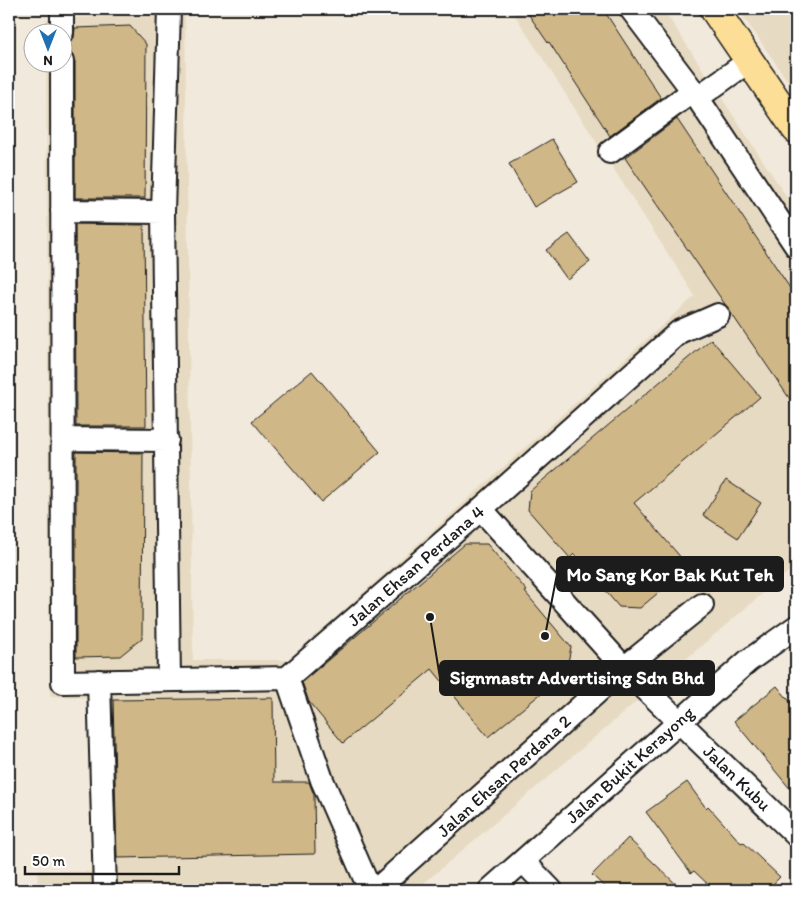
<svg xmlns="http://www.w3.org/2000/svg" width="805" height="899" viewBox="0 0 805 899" font-family="Itim,sans-serif">
	<style>
		.built { fill: #e7dac2 }
		.building { fill: #d0b787; stroke: #1c1c1c }
		.lines { fill: none; stroke-linecap: round; stroke-linejoin: round }
		.minor-casing { stroke: #1c1c1c; stroke-width: 26 }
		.major-casing { stroke: #1c1c1c; stroke-width: 31 }
		.minor { stroke: #fff; stroke-width: 22 }
		.major { stroke: #fdde96; stroke-width: 28 }
		.labels { text-anchor: middle; stroke-width: 4; stroke-linejoin: round; paint-order: stroke }
		.street-label { font-size: 18px; fill: #1c1c1c; stroke: #fff }
		.leader { fill: none; stroke: #1c1c1c; stroke-width: 2 }
		.callout-dot { fill: #1c1c1c; stroke: #fff; stroke-width: 2 }
		.callout { fill: #1c1c1c; stroke: #1c1c1c; stroke-width: 2 }
		.callout-label { font-size: 19px; text-anchor: middle; font-weight: bold; fill: #fff }
	</style>
	<rect width="100%" height="100%" fill="#f1e9db"/>
	<filter id="ink" filterUnits="userSpaceOnUse"><feTurbulence type="fractalNoise" baseFrequency=".02" numOctaves="2"/><feDisplacementMap in="SourceGraphic" scale="10" xChannelSelector="R" yChannelSelector="G"/><feConvolveMatrix kernelMatrix="1 2 1 2 8 2 1 2 1" color-interpolation-filters="sRGB"/></filter>
	<g filter="url(#ink)">
		<path class="built" d="M511 9H663L796 211V565L416 890H38L37 870 93 872 89 698 50 696 46 63 62 62V32H46V19L185 13 193 660H288L695 296Z
			M738 9H796V93Z"/>
		<path class="building" d="M525 9H603L661 98 610 136 549 42 548 43Z
			M130 26 146 44 145 198H75V62L69 51V43L74 38 75 28Z
			M677 119 796 297V408L625 158Z
			M552 139 578 182 534 207 509 164Z
			M75 224 144 225 146 426H76Z
			M569 234 590 262 567 279 546 250Z
			M711 339 760 397 634 503 689 567 640 608 619 607 574 554 570 558 528 510 530 491Z
			M312 371 380 452 321 502 252 421Z
			M76 452 143 453 142 638 120 656 76 657Z
			M726 480 761 503 738 538 703 515Z
			M465 544H487L527 591 525 592 571 647 566 673 488 737 432 669 343 743 309 702 302 682Z
			M777 686 796 709V796L734 721Z
			M273 698 274 782H309L314 795 315 854 117 858 113 700Z
			M687 782 706 808 708 806 741 843 743 842 780 877 767 890H714L694 871 691 873 646 812Z
			M628 838 682 890H608L592 875Z"/>
		<g class="lines">
			<defs>
				<path id="minor" d="M631 9 693 91 796 246
					M62 32V9
					M62 62 63 682 287 678 481 509 679 332 718 315
					M697 98 749 61
					M610 152 693 91
					M62 211 163 212
					M63 439 167 440
					M481 509 624 668 796 835
					M287 678 322 780 370 890
					M169 680 163 212 169 9
					M99 681 105 890
					M523 861 551 890
					M376 890 624 668 702 605
					M490 890 748 661 796 627"/>
				<path id="major" d="M714 9 796 129"/>
			</defs>
			<use href="#minor" class="minor-casing"/>
			<use href="#major" class="major-casing"/>
			<use href="#minor" class="minor"/>
			<use href="#major" class="major"/>
		</g>
	</g>
	<g class="labels">
		<g class="street-label">
			<text transform="translate(416 566) rotate(-41)" y="6">Jalan Ehsan Perdana 4</text>
			<text transform="translate(630 765) rotate(-42)" y="6">Jalan Bukit Kerayong</text>
			<text transform="translate(504 776) rotate(-42)" y="6">Jalan Ehsan Perdana 2</text>
			<text transform="translate(737 778) rotate(44)" y="6">Jalan Kubu</text>
		</g>
	</g>
	<path class="leader" d="M545 636L557 574M430 617L440 678"/>
	<g class="callout-dot">
		<circle cx="545" cy="636" r="5"/>
		<circle cx="430" cy="617" r="5"/>
	</g>
	<g class="callout">
		<rect x="557" y="557" width="226" height="34" rx="5"/>
		<rect x="440" y="661" width="274" height="34" rx="5"/>
	</g>
	<g class="callout-label">
		<text x="670" y="581">Mo Sang Kor Bak Kut Teh</text>
		<text x="577" y="684">Signmastr Advertising Sdn Bhd</text>
	</g>
	<rect width="805" height="899" fill="none" stroke="#fff" stroke-width="30"/>
	<rect x="15" y="15" width="775" height="869" fill="none" stroke="#1c1c1c" stroke-width="2" filter="url(#ink)"/>
	<g transform="translate(48 48) rotate(180)"><circle r="24" fill="#ffffff" stroke="#a4a4a4"/>
	<path d="M0-4L9 19L0 12L-9 19Z" fill="#1f6fb2"/>
	<text y="-8" font-size="14" font-weight="bold" text-anchor="middle" fill="#1c1c1c">N</text>
	</g>
	<path d="M25 866v8h154v-8" fill="none" stroke="#1c1c1c" stroke-width="2.5"/>
	<text x="32" y="866" font-size="15" fill="#1c1c1c" stroke="#ffffff" stroke-width="4" paint-order="stroke">50 m</text>
</svg>
